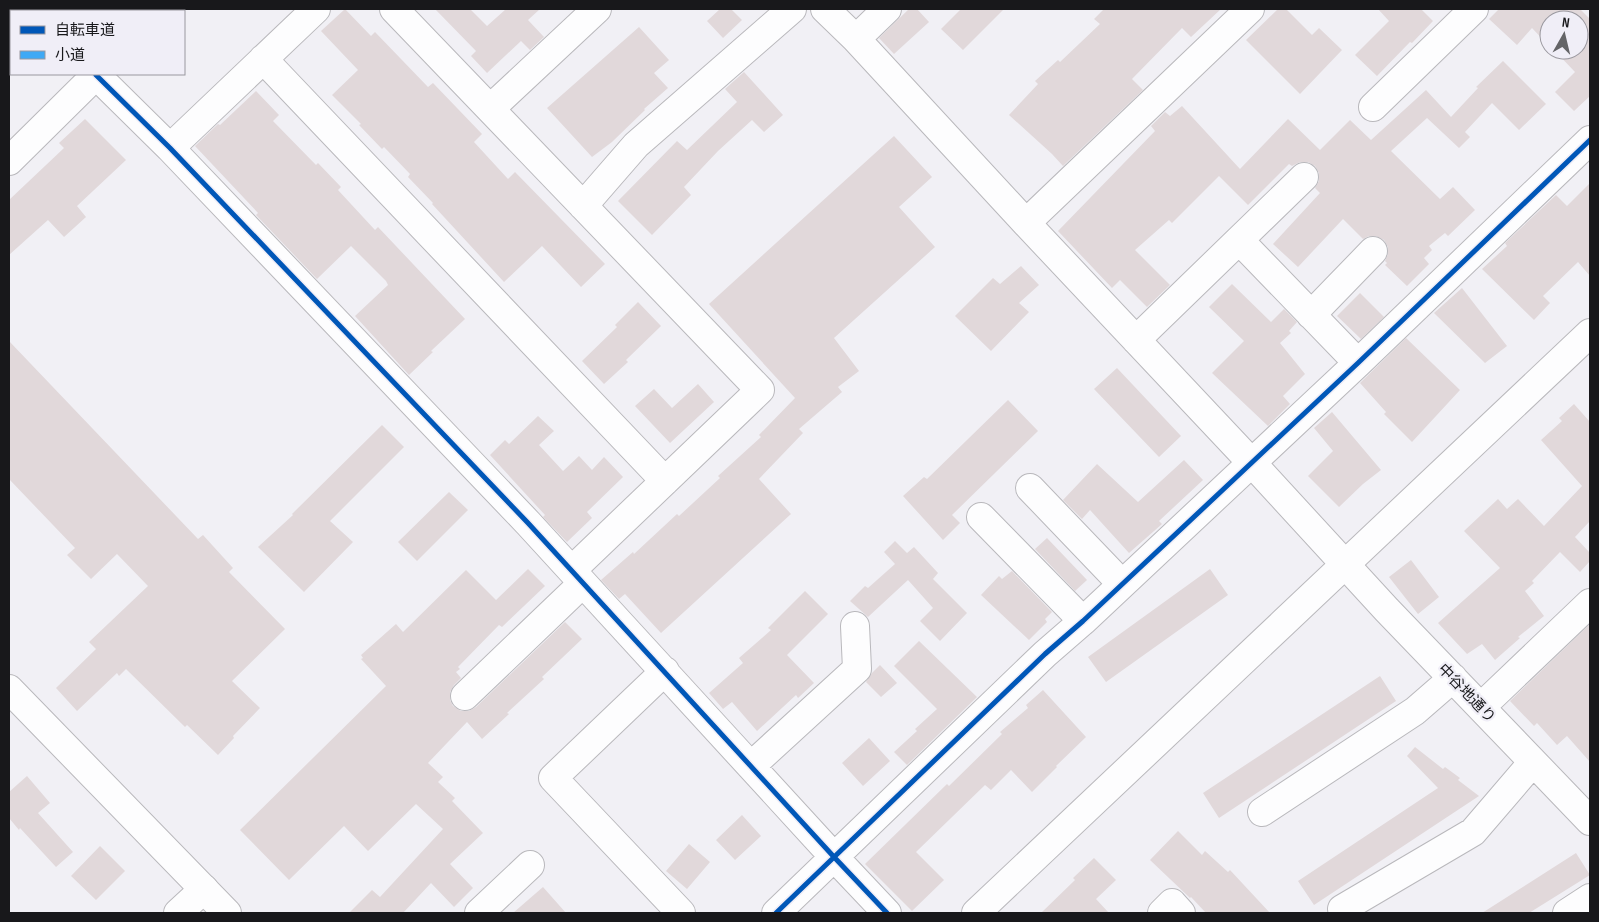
<svg xmlns="http://www.w3.org/2000/svg" width="1599" height="922" viewBox="0 0 1599 922" font-family="'Sofia Sans Condensed','Noto Sans JP',sans-serif">
	<style>
		.building { fill: #e1d8da }
		.lines { fill: none; stroke-linecap: round; stroke-linejoin: round }
		.minor-casing { stroke: #b9b8bc; stroke-width: 30 }
		.tertiary-casing { stroke: #b9b8bc; stroke-width: 30 }
		.minor { stroke: #fdfdfe; stroke-width: 28 }
		.tertiary { stroke: #fdfdfe; stroke-width: 28 }
		.quiet { stroke: #3fa9f5; stroke-width: 4; stroke-dasharray: 8 4; stroke-linecap: butt }
		.cycleway-casing { stroke: #f0eef7; stroke-width: 8 }
		.cycleway { stroke: #0057b8; stroke-width: 5 }
		.labels { text-anchor: middle; stroke-width: 4.5; stroke-linejoin: round; paint-order: stroke }
		.street-label { font-size: 15px; fill: #18181b; stroke: #f0eef7 }
	</style>
	<rect width="100%" height="100%" fill="#f1f0f5"/>
	<path class="building" d="M345 9 371 36 375 32 428 87 433 83 482 134 474 142 508 179 515 172 605 264 581 287 542 246 504 282 432 204 433 203 408 177 410 174 384 147 382 149 359 125 361 124 332 95 358 70 321 31Z
		M435 9H470L487 26 506 9H540L528 20 544 37 530 50 521 41 487 73 471 56 476 51Z
		M720 9H731L742 20 723 38 707 21Z
		M909 9H917L929 22 894 54 879 38Z
		M961 9H1004L963 50 941 29Z
		M1104 9H1221L1191 37 1182 28 1132 79 1143 90 1063 166 1052 154 1009 115 1038 84 1035 81 1058 60 1060 62 1100 24 1094 19Z
		M1278 9H1286L1312 35 1319 28 1342 50 1300 94 1246 40Z
		M1378 9H1421L1433 21 1412 43 1410 42 1377 76 1355 55 1389 21Z
		M1499 9H1580L1590 19V96L1574 111 1555 92 1575 72 1554 50H1579V20H1549V46L1532 28 1517 45 1489 19Z
		M639 27 669 60 654 73 668 88 644 109 645 110 612 142 592 157 547 108Z
		M1503 61 1546 104 1519 130 1492 103 1465 132 1470 137 1459 148 1427 118 1391 151 1440 199 1453 187 1475 210 1448 236 1445 233 1429 246 1432 250 1424 258 1429 264 1407 286 1385 265 1387 263 1385 261 1388 254V247L1384 240 1376 236H1369L1363 239 1343 219 1298 267 1273 244 1320 193 1315 188 1319 181V173L1315 166 1308 162H1300L1292 166 1289 164 1248 205 1219 176 1172 223 1169 220 1135 250 1170 285 1147 307 1120 280 1112 288 1058 231 1155 131 1151 126 1165 112 1170 116 1182 106 1240 169 1288 119 1320 150 1350 120 1371 140 1426 90 1451 117 1478 88 1476 87Z
		M744 72 783 115 764 132 752 120 718 151 684 187 691 195 652 235 618 201 677 141 687 150 737 102 725 89Z
		M256 91 279 115 273 121 316 165 318 163 341 187 338 190 375 230 378 227 465 319 431 351 433 352 409 375 355 316 388 285 386 281 351 246 317 279 256 215 258 213 195 146 218 124 220 125Z
		M85 119 126 160 77 206 86 217 64 237 48 220 9 255V200L64 148 59 143Z
		M894 136 932 177 899 207 935 247 834 338 859 371 838 387 842 392 799 429 803 433 759 479 791 514 661 633 625 594 619 599 601 580 633 552 634 554 677 514 679 516 720 478 718 476 761 437 759 435 795 398 709 304Z
		M1590 183V276L1578 262 1543 296 1550 303 1534 320 1482 269 1507 246 1505 243 1556 195 1567 206Z
		M1021 266 1039 285 1019 303 1029 312 991 351 955 316 993 278 1000 284Z
		M1232 284 1271 322 1284 309 1297 322 1289 331 1291 333 1280 343 1305 374 1283 396 1290 404 1268 426 1212 373 1244 341 1209 307Z
		M1462 288 1507 346 1485 363 1434 313Z
		M1360 293 1384 317 1361 339 1337 316Z
		M638 302 661 326 626 360 628 362 604 384 582 361 617 327 615 325Z
		M1406 338 1460 390 1412 442 1384 414 1386 412 1360 383Z
		M9 341 198 539 203 535 233 568 229 572 285 629 232 681 260 708 233 736 234 738 218 755 187 725 185 727 126 669 119 676 117 673 77 711 56 688 96 649 89 642 148 586 117 554 91 579 67 555 75 548 9 479Z
		M1117 368 1181 436 1159 457 1094 389Z
		M698 384 714 402 670 443 635 406 654 389 672 408Z
		M1008 400 1038 431 952 515 960 523 943 540 903 496 924 477 927 479Z
		M1574 404 1590 422V521L1575 537 1590 553V561L1580 572 1560 552 1532 581 1534 583 1525 591 1544 616 1518 637 1520 638 1495 660 1482 644 1467 654 1438 623 1500 568 1464 531 1498 499 1507 509 1518 499 1544 526 1582 486 1541 440 1562 421 1559 418Z
		M1332 412 1381 470 1363 484 1339 507 1308 476 1333 451 1314 428Z
		M538 416 554 431 539 445 563 471 579 456 592 470 604 457 623 477 587 512 592 518 567 542 543 517 545 515 490 455 505 440 509 444Z
		M382 425 404 447 330 521 353 542 304 592 258 547 293 515 292 514Z
		M1184 460 1203 480 1159 521 1162 524 1129 553 1090 510 1082 519 1063 500 1097 464 1138 502Z
		M449 492 468 510 417 561 398 542Z
		M1047 538 1087 580 1075 591 1035 549Z
		M895 541 907 553 914 547 938 573 933 579 967 613 940 641 920 621 933 608 908 580 868 617 850 601 865 586 868 588 895 564 884 552Z
		M1411 560 1439 597 1418 614 1389 577Z
		M528 569 545 586 502 627 499 625 458 667 460 669 456 672 461 678 454 685 450 692V700L453 706 461 711H469L476 707 565 622 582 639 542 677 544 679 507 713 509 714 482 739 467 722 428 763 443 777 438 782 455 798 452 801 483 833 450 864 473 888 454 907 431 883 403 913H349L372 890 380 897 443 829 416 804 368 851 344 826 289 880 240 830 386 686 361 659 363 658 361 655 396 624 403 632 466 570 496 600Z
		M1210 569 1228 595 1106 682 1088 657Z
		M1012 571 1052 612 1045 619 1047 622 1029 640 981 595 999 576 1002 579Z
		M805 591 828 614 787 655 814 683 798 698 796 695 757 731 732 702 723 709 709 693 743 663 739 658 771 630 768 628Z
		M1590 624V762L1567 736 1557 745 1537 723 1534 726 1510 701Z
		M919 641 977 697 907 765 894 752 917 731 915 729 937 709 894 666Z
		M880 665 897 683 881 697 866 682 872 673Z
		M1380 676 1396 701 1219 818 1203 793Z
		M1043 690 1086 737 1056 766 1057 767 1032 792 1011 770 991 790 985 785 916 852 944 880 912 911 865 864 947 784 949 786 1002 734 1000 732 1028 708 1026 705Z
		M869 738 890 761 863 786 842 763Z
		M1415 747 1443 769 1445 767 1460 778 1458 780 1479 796 1314 905 1298 881 1438 788 1407 756Z
		M27 776 50 803 38 813 73 852 56 867 20 828 19 830 9 818V792Z
		M742 815 761 836 735 860 716 840Z
		M1178 831 1202 855 1205 851 1228 872 1230 870 1270 913H1206L1191 897 1190 898 1150 860Z
		M689 844 710 862 687 889 666 871Z
		M100 846 125 871 96 900 71 876Z
		M1576 853 1590 875 1529 913H1482Z
		M1094 858 1116 880 1096 899 1109 913H1041L1075 880 1073 878Z
		M543 887 566 913H513Z"/>
	<g class="lines">
		<defs>
			<path id="minor" d="M394 9 760 390 572 570
				M825 9 856 39 1026 223 1251 462 1387 610 1590 821
				M163 11 166 9
				M856 39 887 9
				M263 59 665 481
				M96 75 170 148 528 523 834 857 887 913
				M1373 107 1474 9
				M490 109 597 9
				M170 148 316 9
				M9 161 97 74
				M583 206 636 145 792 9
				M1026 223 1250 9
				M1239 240 1358 363
				M1311 315 1373 251
				M1136 340 1304 177
				M1030 488 1122 584
				M981 517 1083 621
				M665 671 553 778 681 913
				M465 696 583 583
				M1481 707 1590 603
				M751 766 857 669 855 626
				M1262 812 1415 711 1453 678
				M1342 909 1473 832 1533 762
				M178 913 204 889
				M479 913 530 865
				M776 913 1045 654 1083 621 1358 363 1590 140
				M1162 913 1172 903 1181 913
				M1567 913 1590 898"/>
			<path id="tertiary" d="M9 689 227 913
				M976 913C1181 720 1385 526 1590 333"/>
		</defs>
		<use href="#minor" class="minor-casing"/>
		<use href="#tertiary" class="tertiary-casing"/>
		<use href="#minor" class="minor"/>
		<use href="#tertiary" class="tertiary"/>
		<path class="quiet" d="M32 9 35 11"/>
		<defs>
			<path id="cycleway" d="M97 74 96 75 170 148 528 523 834 857 887 913
				M776 913 1045 654 1083 621 1358 363 1590 140"/>
		</defs>
		<use href="#cycleway" class="cycleway-casing"/>
		<use href="#cycleway" class="cycleway"/>
	</g>
	<g class="labels">
		<g class="street-label">
			<text transform="translate(1467 693) rotate(46)" y="5">中谷地通り</text>
		</g>
	</g>
	<rect width="1599" height="922" fill="none" stroke="#18181b" stroke-width="20"/>
	<rect x="10" y="10" width="175" height="65" fill="#f0eef7" stroke="#9a989f"/>
	<rect x="20" y="26" width="25" height="8" fill="#0057b8" stroke="#9a989f"/>
	<text x="55" y="35" font-size="15" fill="#18181b">自転車道</text>
	<rect x="20" y="51" width="25" height="8" fill="#3fa9f5" stroke="#9a989f"/>
	<text x="55" y="60" font-size="15" fill="#18181b">小道</text>
	<g transform="translate(1564 35) rotate(8)"><circle r="24" fill="#f0eef7" stroke="#9a989f"/>
	<path d="M0-4L9 19L0 12L-9 19Z" fill="#646467"/>
	<text y="-8" font-size="14" font-weight="bold" text-anchor="middle" fill="#18181b">N</text>
	</g>
</svg>
